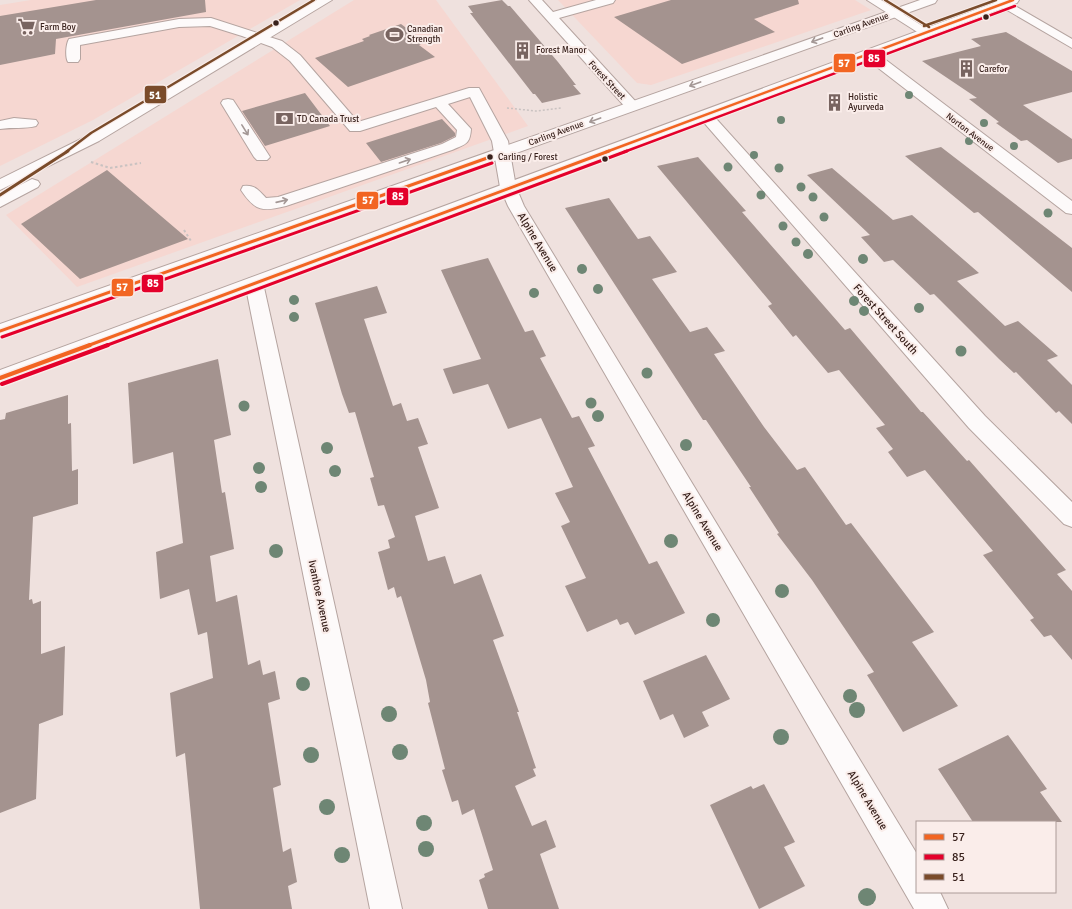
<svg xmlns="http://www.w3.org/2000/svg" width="1072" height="909" viewBox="0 0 1072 909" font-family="Signika,sans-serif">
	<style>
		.built { fill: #f6d7d1 }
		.building { fill: #a4938f }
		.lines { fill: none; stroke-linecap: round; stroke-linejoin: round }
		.minor-casing { stroke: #b5a4a0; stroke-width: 2 }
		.major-casing { stroke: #b5a4a0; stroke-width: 2 }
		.path-far1 { stroke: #c9c2c1; stroke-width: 1.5; stroke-dasharray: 2 2; stroke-linecap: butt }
		.path { stroke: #c9c2c1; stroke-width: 2; stroke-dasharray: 2.5 2.5; stroke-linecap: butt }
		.minor { fill: #fdfafa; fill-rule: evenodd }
		.major { fill: #fdfafa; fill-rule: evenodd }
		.bus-1-far2-casing { stroke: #faedea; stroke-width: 4.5 }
		.bus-1-far1-casing { stroke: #faedea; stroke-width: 5.5 }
		.bus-1-casing { stroke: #faedea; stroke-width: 7 }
		.bus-2-far2-casing { stroke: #faedea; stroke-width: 4.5 }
		.bus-2-far1-casing { stroke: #faedea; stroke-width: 5.5 }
		.bus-2-casing { stroke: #faedea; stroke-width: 7 }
		.bus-3-far1-casing { stroke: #faedea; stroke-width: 4.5 }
		.bus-3-casing { stroke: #faedea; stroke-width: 5.5 }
		.bus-1-far2 { stroke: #f26522; stroke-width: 2.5 }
		.bus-1-far1 { stroke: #f26522; stroke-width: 3 }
		.bus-1 { stroke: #f26522; stroke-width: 4 }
		.bus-2-far2 { stroke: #e4002b; stroke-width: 2.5 }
		.bus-2-far1 { stroke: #e4002b; stroke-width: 3 }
		.bus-2 { stroke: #e4002b; stroke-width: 4 }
		.bus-3-far1 { stroke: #7a4b2a; stroke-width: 2.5 }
		.bus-3 { stroke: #7a4b2a; stroke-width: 3 }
		.tree { fill: #6e8674 }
		.oneway { stroke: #a49896 }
		.bus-dot { fill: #38211c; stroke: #faedea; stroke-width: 1.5 }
		.labels { text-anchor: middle; stroke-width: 4; stroke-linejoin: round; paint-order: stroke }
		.far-street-label { font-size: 9px; fill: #38211c; stroke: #faedea }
		.far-poi-label { font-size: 9px; fill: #38211c; stroke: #faedea; text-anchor: start }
		.far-bus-label { font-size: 9px; fill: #38211c; stroke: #faedea; text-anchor: start }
		.street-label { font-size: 11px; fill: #38211c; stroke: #faedea }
		.line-badge { stroke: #faedea; stroke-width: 1.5 }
		.badge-label { font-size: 11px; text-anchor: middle; font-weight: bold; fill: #fff }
	</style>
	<rect width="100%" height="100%" fill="#efe1de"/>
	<path class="built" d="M31 0H300L93 120 0 166V5Z
		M354 0H436L528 126 77 287 6 215Z
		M558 0H855L871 10 651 85 637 83Z"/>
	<path class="building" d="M96 0H205L206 12 56 39 55 54 0 65V16Z
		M502 0 508 6H510L558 62 576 85H573L581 94 542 103 535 94H533L470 13H473L468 6Z
		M671 0H798L799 4 754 19 775 32 682 64 614 17Z
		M401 24 425 42 419 45 435 57 348 87 315 58 364 41 362 39 370 36 369 35Z
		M1006 32 1072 71V92L1023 105 1072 139V159L1058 163 1027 140 1021 141 996 123 999 122 969 99 977 98 922 61 981 46 971 39Z
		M305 93 330 126 265 146 242 111Z
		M442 119 455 133V136L441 143 381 162 366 143Z
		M941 147 1072 248V292L978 212 974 213 905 156Z
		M698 157 746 211 742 212 845 330 850 328 921 412H923L967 461 969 460 1066 570 1057 574 1072 591V660L1051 635 1044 637 1030 620 1034 618 983 555 993 551 925 470 907 477 888 452 893 449 876 428 885 425 839 370 828 373 796 335 793 337 768 306 772 304 657 166Z
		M832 168 893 220 912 215 979 273 957 281 1005 326 1018 321 1058 356 1047 360 1072 385V424L1059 411 1056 413 1016 372 1014 373 999 359 934 294 930 295 893 260 884 262 861 237 870 235 807 175Z
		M107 170 188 239 80 279 21 224Z
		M609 198 638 239 650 236 677 272 652 279 690 332 707 327 725 351 714 354 764 427 797 470 805 467 846 525 851 523 934 632 912 642 958 706 903 732 867 675 874 672 812 580 777 534 779 533 749 487H751L706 420H703L565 208Z
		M488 258 525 332 533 330 546 356 540 358 572 418 579 416 595 446 588 448 649 564 657 561 685 613 635 635 628 622 620 625 617 619 587 632 565 586 586 578 561 526 570 522 555 493 573 487 541 418 508 429 488 384 453 394 443 369 481 359 441 270Z
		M377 286 387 313 364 319 393 406 401 403 407 421 418 418 428 444 418 447 439 508 415 516 428 561 445 556 454 584 481 574 504 636 493 640 519 712H517L536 768 533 769 536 776 515 786 532 826 546 820 556 847 540 854 559 909H488L479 880 485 877 484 874 493 870 474 809 462 815 458 800 452 802 442 770 445 769 428 703 430 702 426 680 401 596 397 598 394 587 388 590 378 552 390 548 388 540 395 537 384 505 378 506 370 478 374 477 355 412 349 413 342 394 315 303Z
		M218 359 231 435 214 440 222 493 225 492 234 549 210 556 216 602 237 595 248 665 260 660 263 675 275 671 280 699 268 703 281 785 273 788 283 852 291 848 297 882 288 886 292 909H200L185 753 176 757 170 693 213 678 207 632 198 635 189 589 160 599 156 552 183 543 173 452 133 464 128 383Z
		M68 395V424L71 423 72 471 78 469V504L33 517 29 600 32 599 33 604 41 601V654L65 646 63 715 39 724 36 799 0 813V420L5 419 6 413Z
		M706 655 730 699 702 712 709 726 684 738 673 714 660 720 643 681Z
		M1008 735 1047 789 1040 792 1062 822H973L938 769Z
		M764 784 795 842 784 847 805 886 759 909 710 805 751 786 753 789Z"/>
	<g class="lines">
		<defs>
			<path id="minor" d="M529 0H542L553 12 596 0H615L613 3 559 18 637 103 639 106 637 109H627Z
				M867 0H881L932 32 926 36 922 35Z
				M990 0H1005L1072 39V48Z
				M211 18 282 41 300 55 358 122 469 88H479L508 141 516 187 524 206 917 854V892H940L948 909H914L508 206 500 187 492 141 470 97 448 104 471 129C470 145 465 144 452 150L286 206C262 212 255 211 241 190L243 186C255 184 259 191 266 198L278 197 442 144 456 137 457 130 436 107 360 131H350L290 61 272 47 242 36 210 26 179 27 80 45V59L78 62H68C65 57 66 44 69 39L179 19Z
				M869 50 874 51 1072 201V214L1066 213 864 57 862 54 864 51Z
				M228 99 233 100 235 103 270 157 267 160H257L254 157 221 103 223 100Z
				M705 111 710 112 985 416 1072 502V527L1064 524 969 428 700 118 698 115 700 112Z
				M14 118 36 120 38 123 36 126C25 129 12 127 0 129V121Z
				M254 277 260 279 263 283 402 909H370L245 283 248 279Z"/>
			<path id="major" d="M317 0H332L99 141 0 190V179L89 135Z
				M920 0H937L935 3 0 338V324Z
				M1002 0H1019L1017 3 0 386V370Z
				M32 179 38 181 40 184 38 187 0 207V195Z"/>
		</defs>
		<use href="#minor" class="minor-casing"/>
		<use href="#major" class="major-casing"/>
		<path class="path-far1" d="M507 108 536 111 561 108"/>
		<path class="path" d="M91 162 110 168 141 163
			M184 230 191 241"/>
		<use href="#minor" class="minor"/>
		<use href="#major" class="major"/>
		<defs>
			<path id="bus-1-far2" d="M606 152 1013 0"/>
			<path id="bus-1-far1" d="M0 331 490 157
				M87 346 609 151"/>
			<path id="bus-1" d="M0 378 90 345"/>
			<path id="bus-2-far2" d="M624 152 1015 6"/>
			<path id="bus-2-far1" d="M2 337 492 163
				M105 346 627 151"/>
			<path id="bus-2" d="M2 384 108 345"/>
			<path id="bus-3-far1" d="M885 0 929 27
				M924 26 996 0
				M66 152 91 133 314 0"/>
			<path id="bus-3" d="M0 195 68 151"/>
		</defs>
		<use href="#bus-1-far2" class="bus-1-far2-casing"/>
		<use href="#bus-1-far1" class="bus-1-far1-casing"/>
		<use href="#bus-1" class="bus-1-casing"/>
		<use href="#bus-2-far2" class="bus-2-far2-casing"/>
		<use href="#bus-2-far1" class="bus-2-far1-casing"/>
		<use href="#bus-2" class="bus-2-casing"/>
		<use href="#bus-3-far1" class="bus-3-far1-casing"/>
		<use href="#bus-3" class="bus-3-casing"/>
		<use href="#bus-1-far2" class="bus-1-far2"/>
		<use href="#bus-1-far1" class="bus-1-far1"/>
		<use href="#bus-1" class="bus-1"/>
		<use href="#bus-2-far2" class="bus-2-far2"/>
		<use href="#bus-2-far1" class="bus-2-far1"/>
		<use href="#bus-2" class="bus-2"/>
		<use href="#bus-3-far1" class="bus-3-far1"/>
		<use href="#bus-3" class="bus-3"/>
	</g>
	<g class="tree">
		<circle cx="909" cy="95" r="4"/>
		<circle cx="781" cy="120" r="4"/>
		<circle cx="984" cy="123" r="4"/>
		<circle cx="969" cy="141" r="4"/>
		<circle cx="1014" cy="146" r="4"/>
		<circle cx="754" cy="155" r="4"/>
		<circle cx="728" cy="167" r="4.5"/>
		<circle cx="779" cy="168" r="4.5"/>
		<circle cx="801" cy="187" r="4.5"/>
		<circle cx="761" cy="195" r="4.5"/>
		<circle cx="813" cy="197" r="4.5"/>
		<circle cx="1048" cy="213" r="4.5"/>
		<circle cx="824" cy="217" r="4.5"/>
		<circle cx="783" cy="226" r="4.5"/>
		<circle cx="796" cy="242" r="4.5"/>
		<circle cx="808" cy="254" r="5"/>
		<circle cx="863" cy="259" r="5"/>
		<circle cx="582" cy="269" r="5"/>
		<circle cx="598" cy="289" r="5"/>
		<circle cx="534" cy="293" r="5"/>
		<circle cx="294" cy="300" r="5"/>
		<circle cx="854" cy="301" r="5"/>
		<circle cx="919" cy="308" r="5"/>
		<circle cx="864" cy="311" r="5"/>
		<circle cx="294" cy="317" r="5"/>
		<circle cx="961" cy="351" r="5.5"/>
		<circle cx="647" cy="373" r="5.5"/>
		<circle cx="591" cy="403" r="5.5"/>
		<circle cx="244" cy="406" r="5.5"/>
		<circle cx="598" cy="416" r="6"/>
		<circle cx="686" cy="445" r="6"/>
		<circle cx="327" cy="448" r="6"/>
		<circle cx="259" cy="468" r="6"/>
		<circle cx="335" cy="471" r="6"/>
		<circle cx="261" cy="487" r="6"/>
		<circle cx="671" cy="541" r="7"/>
		<circle cx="276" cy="551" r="7"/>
		<circle cx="782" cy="591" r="7"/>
		<circle cx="713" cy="620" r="7"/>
		<circle cx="303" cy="684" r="7"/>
		<circle cx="850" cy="696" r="7"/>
		<circle cx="857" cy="710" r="8"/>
		<circle cx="389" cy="714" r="8"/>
		<circle cx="781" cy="737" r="8"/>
		<circle cx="400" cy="752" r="8"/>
		<circle cx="311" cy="755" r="8"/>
		<circle cx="327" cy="807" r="8"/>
		<circle cx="424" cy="823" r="8"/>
		<circle cx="426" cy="849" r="8"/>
		<circle cx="342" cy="855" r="8"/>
		<circle cx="867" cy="897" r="9"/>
	</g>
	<defs><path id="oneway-shaft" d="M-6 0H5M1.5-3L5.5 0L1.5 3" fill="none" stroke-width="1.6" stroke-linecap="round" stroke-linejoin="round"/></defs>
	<g class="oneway">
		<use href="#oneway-shaft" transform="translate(817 40) rotate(160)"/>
		<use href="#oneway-shaft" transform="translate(695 84) rotate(160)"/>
		<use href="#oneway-shaft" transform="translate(595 120) rotate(160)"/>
		<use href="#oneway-shaft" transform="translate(245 130) rotate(58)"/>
		<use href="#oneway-shaft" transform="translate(405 161) rotate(-19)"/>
		<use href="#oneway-shaft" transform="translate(282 201) rotate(-13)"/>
	</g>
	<defs>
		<symbol id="supermarket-bare" viewBox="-9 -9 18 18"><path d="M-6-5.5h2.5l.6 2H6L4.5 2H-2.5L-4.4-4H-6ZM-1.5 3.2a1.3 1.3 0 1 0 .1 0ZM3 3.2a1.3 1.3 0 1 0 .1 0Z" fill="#786460" stroke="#faedea" stroke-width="2.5" paint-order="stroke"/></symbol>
		<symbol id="stadium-bare" viewBox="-9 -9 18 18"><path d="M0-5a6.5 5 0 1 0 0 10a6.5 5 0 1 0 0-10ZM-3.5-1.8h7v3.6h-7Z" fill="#786460" stroke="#faedea" stroke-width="2.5" paint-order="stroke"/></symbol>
		<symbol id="building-bare" viewBox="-9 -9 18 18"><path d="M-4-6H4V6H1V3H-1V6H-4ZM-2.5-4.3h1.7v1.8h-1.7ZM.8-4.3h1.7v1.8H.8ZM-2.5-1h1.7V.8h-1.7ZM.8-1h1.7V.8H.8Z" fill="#786460" stroke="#faedea" stroke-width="2.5" paint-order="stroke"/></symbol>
		<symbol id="bank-bare" viewBox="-9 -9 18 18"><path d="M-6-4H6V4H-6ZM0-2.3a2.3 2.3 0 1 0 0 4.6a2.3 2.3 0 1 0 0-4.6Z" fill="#786460" stroke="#faedea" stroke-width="2.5" paint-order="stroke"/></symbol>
	</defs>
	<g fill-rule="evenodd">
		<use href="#supermarket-bare" x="14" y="14" width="25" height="25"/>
		<use href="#stadium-bare" x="382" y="22" width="25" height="25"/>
		<use href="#building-bare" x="510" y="38" width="25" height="25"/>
		<use href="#building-bare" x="954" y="56" width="25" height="25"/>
		<use href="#building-bare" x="822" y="90" width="25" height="25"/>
		<use href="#bank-bare" x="272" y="106" width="25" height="25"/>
	</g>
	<g class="bus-dot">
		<circle cx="986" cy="17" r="3.5"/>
		<circle cx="276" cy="23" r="3.5"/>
		<circle cx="490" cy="157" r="3.5"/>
		<circle cx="605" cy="159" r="3.5"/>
	</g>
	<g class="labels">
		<g class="far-street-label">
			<text transform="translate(861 25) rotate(-20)" y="3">Carling Avenue</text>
			<text transform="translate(607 80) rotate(47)" y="3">Forest Street</text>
			<text transform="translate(970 132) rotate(37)" y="3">Norton Avenue</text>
			<text transform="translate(556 133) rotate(-20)" y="3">Carling Avenue</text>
		</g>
		<g class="far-poi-label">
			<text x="40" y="30">Farm Boy</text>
			<text x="407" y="32">Canadian<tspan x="407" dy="10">Strength</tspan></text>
			<text x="536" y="53">Forest Manor</text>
			<text x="979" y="72">Carefor</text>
			<text x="848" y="100">Holistic<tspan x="848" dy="10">Ayurveda</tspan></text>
			<text x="297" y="122">TD Canada Trust</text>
		</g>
		<g class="far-bus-label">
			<text x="498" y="160">Carling / Forest</text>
		</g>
		<g class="street-label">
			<text transform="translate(538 242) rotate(59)" y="4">Alpine Avenue</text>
			<text transform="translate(886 319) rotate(48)" y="4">Forest Street South</text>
			<text transform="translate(703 521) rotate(59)" y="4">Alpine Avenue</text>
			<text transform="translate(320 596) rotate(78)" y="4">Ivanhoe Avenue</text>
			<text transform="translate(868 800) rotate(59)" y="4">Alpine Avenue</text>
		</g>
	</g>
	<g class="line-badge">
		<rect x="863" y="49" width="23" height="19" rx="4" fill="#e4002b"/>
		<rect x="833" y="53" width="23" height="20" rx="4" fill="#f26522"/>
		<rect x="144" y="85" width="23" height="19" rx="4" fill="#7a4b2a"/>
		<rect x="386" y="187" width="23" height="19" rx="4" fill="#e4002b"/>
		<rect x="356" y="191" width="23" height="19" rx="4" fill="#f26522"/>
		<rect x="141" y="274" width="23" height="19" rx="4" fill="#e4002b"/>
		<rect x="111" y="278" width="23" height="19" rx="4" fill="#f26522"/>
	</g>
	<g class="badge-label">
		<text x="874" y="62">85</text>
		<text x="844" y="67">57</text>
		<text x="155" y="99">51</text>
		<text x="398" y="200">85</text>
		<text x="368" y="204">57</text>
		<text x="153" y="287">85</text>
		<text x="122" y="291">57</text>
	</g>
	<rect x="916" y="821" width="140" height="72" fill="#faedea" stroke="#ac9b98"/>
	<rect x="924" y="834" width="20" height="6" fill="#f26522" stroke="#ac9b98"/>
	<text x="952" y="841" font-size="12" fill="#38211c">57</text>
	<rect x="924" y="854" width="20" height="6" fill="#e4002b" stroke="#ac9b98"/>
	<text x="952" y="861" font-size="12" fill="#38211c">85</text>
	<rect x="924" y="874" width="20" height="6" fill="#7a4b2a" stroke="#ac9b98"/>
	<text x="952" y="881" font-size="12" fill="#38211c">51</text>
</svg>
